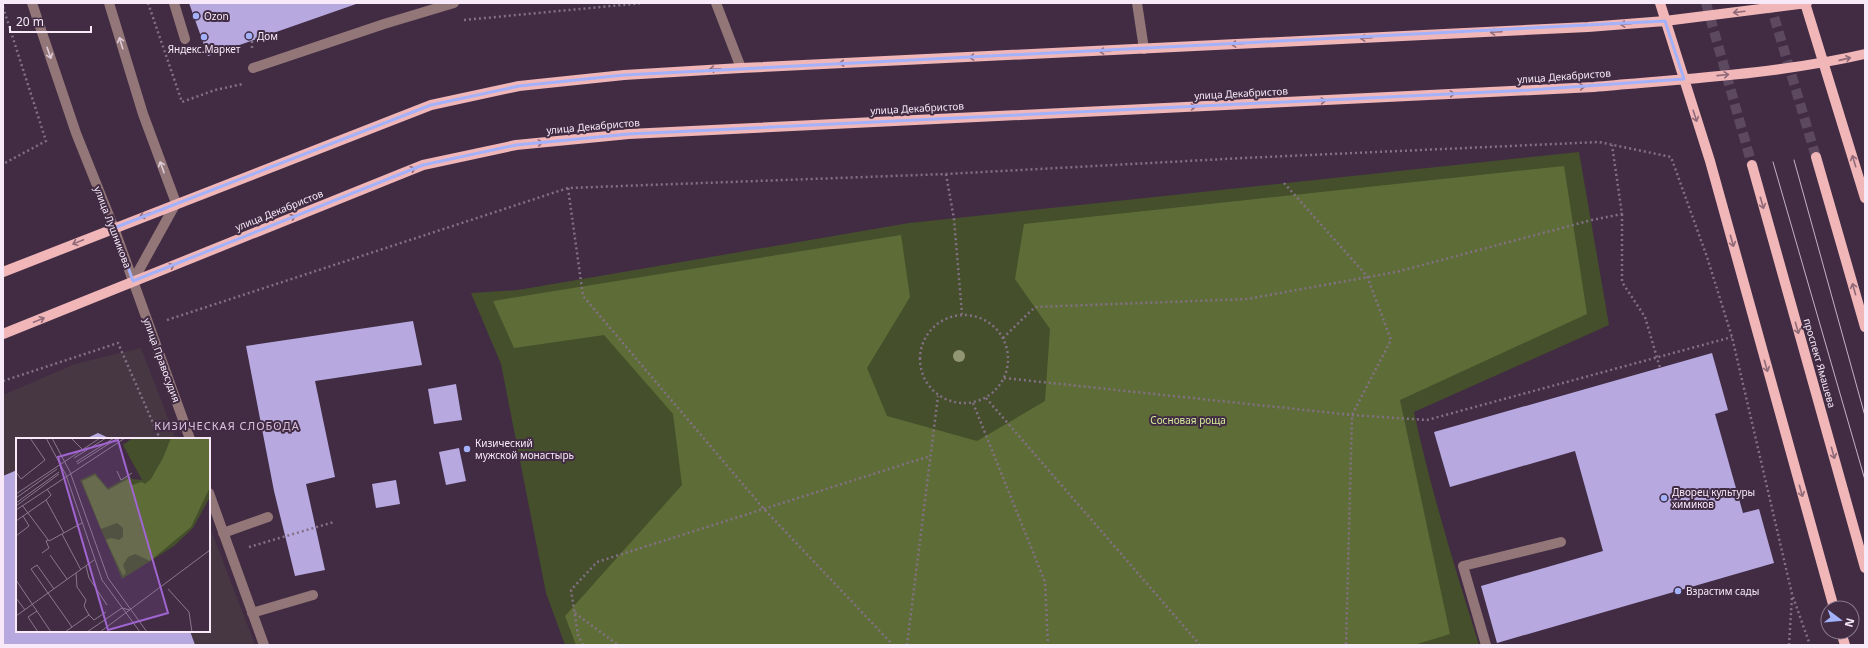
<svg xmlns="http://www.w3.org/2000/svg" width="1868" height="648" viewBox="0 0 1868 648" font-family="'Noto Sans',sans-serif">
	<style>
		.commercial { fill: #473743 }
		.green { fill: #454f2b }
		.forest { fill: #5e6d37 }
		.building { fill: #b7a9e0 }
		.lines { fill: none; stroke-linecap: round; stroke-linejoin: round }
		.major-tunnel { stroke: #5c485f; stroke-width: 10; stroke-dasharray: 10 5; stroke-linecap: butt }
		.path { stroke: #837085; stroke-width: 2.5; stroke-dasharray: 2 3; stroke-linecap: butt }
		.minor { stroke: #937677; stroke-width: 10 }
		.major { stroke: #f0b6b8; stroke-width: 10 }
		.tram { stroke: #c2b2c3; stroke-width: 1 }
		.tree { fill: #929673 }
		.oneway { stroke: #906a78 }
		.oneway2 { stroke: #deccd8 }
		.marked { fill: none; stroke: #a4b2fc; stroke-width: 3; stroke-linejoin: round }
		.poi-dot { fill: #a4b2fc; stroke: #412c44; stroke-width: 1.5 }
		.labels { text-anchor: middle; stroke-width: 4; stroke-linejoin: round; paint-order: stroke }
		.poi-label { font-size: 10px; fill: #f7e9f8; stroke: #412c44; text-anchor: start }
		.street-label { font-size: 10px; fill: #f7e9f8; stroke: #412c44 }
		.park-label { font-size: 10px; fill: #d4ec99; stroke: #412c44 }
		.neighbourhood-label { font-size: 11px; letter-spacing: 1px; fill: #ddc2e0; stroke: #412c44 }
		.inset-road { fill: none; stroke: #8a788c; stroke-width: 1 }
		.view { fill: #a065d0; fill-opacity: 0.15; stroke: #a065d0; stroke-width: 2 }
		.inset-edge { fill: none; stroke: #f7e9f8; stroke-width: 2 }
	</style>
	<rect width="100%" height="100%" fill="#412c44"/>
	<path class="commercial" d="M141 348 176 439H17V631H209V525L255 645H3V395L75 364Z"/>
	<path class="green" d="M1579 152 1609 325 1414 412C1431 491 1455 568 1479 645H565L546 593 501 364 471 293 518 290 909 223Z"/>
	<path class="forest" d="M1564 166 1587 314 1400 400 1450 634 1414 645H576L565 616 682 485 673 414 604 335 514 348 493 301 901 235 910 297 867 368 887 416 977 441 1045 401 1050 329 1015 279 1024 224Z"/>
	<path class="building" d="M189 3H359L208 56Z
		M413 321 422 365 315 381 335 477 306 484 325 570 295 576 274 491 246 346Z
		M1712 353 1728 410 1715 414 1743 513 1759 509 1774 563 1497 643 1481 586 1603 551 1575 451 1450 487 1434 432Z
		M456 384 462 420 434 424 428 389Z
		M98 433 111 439H85Z
		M459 448 466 481 446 485 439 452Z
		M17 470V631H190L195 645H3V476Z
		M396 480 400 504 376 508 372 484Z"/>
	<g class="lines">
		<path class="major-tunnel" d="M1706 3 1752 165
			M1770 3 1816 157"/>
		<path class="path" d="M148 3 182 102 215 90 243 84
			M3 7 46 141 3 164
			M464 20 643 3
			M252 41V48
			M946 174 954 219 962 314
			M1284 183 1367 276 1391 340 1352 415 1346 645
			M568 188 583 296 763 508 893 645
			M1622 214V282L1645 317 1660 368
			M920 359a44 44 0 1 1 88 0a44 44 0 1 1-88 0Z
			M167 320 568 188 946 174 1243 158 1599 142 1671 157 1707 257 1732 337 1792 594 1810 645
			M1003 338 1035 307 1247 299 1396 272 1592 220 1622 214 1612 145
			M1004 378 1352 415 1427 420 1732 337
			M3 381 118 343 160 439
			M986 398 1200 645
			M973 403 1045 582 1048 645
			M249 547 334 522
			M575 613 618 645
			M583 645 578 635 571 590 597 562 930 456
			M907 645 938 396
			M1789 645 1792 596"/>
		<path class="minor" d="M32 3 76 133 114 228 190 439
			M109 3 143 114 176 203 133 281
			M174 3 185 39
			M716 3 741 68
			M1137 3 1144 49
			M253 68 384 24 454 3
			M209 493 264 645
			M223 533 268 517
			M252 613 313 595
			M1486 645 1463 566 1561 542"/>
		<path class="major" d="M1660 3 1710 161 1834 608
			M1805 3 1865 198
			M1816 157 1865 327
			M1752 165 1865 568
			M3 272 431 105 519 86 624 75 741 68 1588 27 1665 21 1807 3
			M3 334 423 165 516 145 629 134 1594 87C1683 79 1778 74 1865 54
			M1841 632 1845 645"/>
		<path class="tram" d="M1794 160 1865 416
			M1773 162 1865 480"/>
	</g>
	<circle class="tree" cx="959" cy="356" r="6"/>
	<defs><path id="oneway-shaft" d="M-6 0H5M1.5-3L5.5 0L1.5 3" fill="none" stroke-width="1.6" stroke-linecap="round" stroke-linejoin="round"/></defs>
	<g class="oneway">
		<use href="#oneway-shaft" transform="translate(1739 12) rotate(173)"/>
		<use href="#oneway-shaft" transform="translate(1626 24) rotate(175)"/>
		<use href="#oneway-shaft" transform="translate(1496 32) rotate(177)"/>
		<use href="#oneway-shaft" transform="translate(1366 38) rotate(177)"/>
		<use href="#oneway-shaft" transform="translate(1237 44) rotate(177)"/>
		<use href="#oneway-shaft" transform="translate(1105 51) rotate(177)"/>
		<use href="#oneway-shaft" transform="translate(975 57) rotate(177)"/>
		<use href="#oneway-shaft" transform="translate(1845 59) rotate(-13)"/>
		<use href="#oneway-shaft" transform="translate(845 63) rotate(177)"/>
		<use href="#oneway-shaft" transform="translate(715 69) rotate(177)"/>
		<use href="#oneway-shaft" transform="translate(1723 75) rotate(-6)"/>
		<use href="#oneway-shaft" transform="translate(1579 87) rotate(-3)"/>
		<use href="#oneway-shaft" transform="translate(1449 94) rotate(-3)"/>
		<use href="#oneway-shaft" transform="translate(1320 101) rotate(-3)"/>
		<use href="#oneway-shaft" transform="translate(1190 107) rotate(-3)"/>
		<use href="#oneway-shaft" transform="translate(1695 116) rotate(72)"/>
		<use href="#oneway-shaft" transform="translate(537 143) rotate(-5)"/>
		<use href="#oneway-shaft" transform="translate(1854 161) rotate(-107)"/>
		<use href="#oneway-shaft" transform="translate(410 170) rotate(-22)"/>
		<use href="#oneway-shaft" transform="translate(1762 203) rotate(74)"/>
		<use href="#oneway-shaft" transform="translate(145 215) rotate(159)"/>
		<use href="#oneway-shaft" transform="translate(290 218) rotate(-22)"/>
		<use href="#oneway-shaft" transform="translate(1732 241) rotate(74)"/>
		<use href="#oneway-shaft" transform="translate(78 242) rotate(158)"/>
		<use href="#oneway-shaft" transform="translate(169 267) rotate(-22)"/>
		<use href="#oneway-shaft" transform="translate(1854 289) rotate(-106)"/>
		<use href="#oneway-shaft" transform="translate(39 320) rotate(-22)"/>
		<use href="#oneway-shaft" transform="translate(1797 328) rotate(74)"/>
		<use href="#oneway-shaft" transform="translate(1766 366) rotate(74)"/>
		<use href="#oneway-shaft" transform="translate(1833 453) rotate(74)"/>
		<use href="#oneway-shaft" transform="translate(1801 491) rotate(74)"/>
	</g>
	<g class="oneway2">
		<use href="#oneway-shaft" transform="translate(121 43) rotate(-107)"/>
		<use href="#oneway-shaft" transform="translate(49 53) rotate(71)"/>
		<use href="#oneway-shaft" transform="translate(162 167) rotate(-110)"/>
	</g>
	<path class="marked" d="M1665 21 1684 79 1530 90 629 134 516 145 423 165 133 281 114 228 431 105 519 86 624 75Z"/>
	<g class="poi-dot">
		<circle cx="196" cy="16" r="4"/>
		<circle cx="249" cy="36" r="4"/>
		<circle cx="204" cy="37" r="4"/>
		<circle cx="467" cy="449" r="4"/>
		<circle cx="1664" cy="498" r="4"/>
		<circle cx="1678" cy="591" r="4"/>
	</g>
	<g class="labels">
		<g class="poi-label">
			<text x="204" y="20">Ozon</text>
			<text x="257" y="40">Дом</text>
			<text x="204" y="53" text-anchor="middle">Яндекс.Маркет</text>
			<text x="475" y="447">Кизический<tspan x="475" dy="12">мужской монастырь</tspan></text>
			<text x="1672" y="496">Дворец культуры<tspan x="1672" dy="12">химиков</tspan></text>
			<text x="1686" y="595">Взрастим сады</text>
		</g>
		<g class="street-label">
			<text transform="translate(1564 76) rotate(-4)" y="4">улица Декабристов</text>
			<text transform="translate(1241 93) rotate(-3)" y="4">улица Декабристов</text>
			<text transform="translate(917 108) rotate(-3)" y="4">улица Декабристов</text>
			<text transform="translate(593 126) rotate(-5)" y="4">улица Декабристов</text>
			<text transform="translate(279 210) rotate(-22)" y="4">улица Декабристов</text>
			<text transform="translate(113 227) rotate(69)" y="4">улица Лушникова</text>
			<text transform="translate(162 360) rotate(70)" y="4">улица Правосудия</text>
			<text transform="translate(1820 363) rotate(74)" y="4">проспект Ямашева</text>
		</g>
		<g class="park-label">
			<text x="1188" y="424">Сосновая роща</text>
		</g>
		<g class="neighbourhood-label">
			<text x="227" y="430">КИЗИЧЕСКАЯ СЛОБОДА</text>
		</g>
	</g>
	<g transform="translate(16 438)">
		<rect width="194" height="194" fill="#412c44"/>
		<path d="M117 0H194V59L177 90 158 108 106 141 64 42 79 35 92 50 113 38 116 41 126 42 107 7Z" fill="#454f2b"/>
		<path d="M155 0 194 1V49L175 89 134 123 119 116 112 119 107 127 110 135 107 138 90 102 95 100 103 102 107 99V90L101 85 85 91 66 43 79 37 92 52 112 41 116 47 126 44 129 46 135 41 147 20Z" fill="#5e6d37"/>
		<path class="inset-road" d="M30 0 50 37 86 142 124 194M36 0 54 34 92 140 131 194M55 0 66 11M58 20 90 0M60 24 98 0M61 26 102 0M101 33 105 42 116 35M0 34 5 41 29 22 14 0M31 51 35 57 30 62 48 95M0 56 84 0M0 60 41 31M0 65 43 34M6 67 33 103 66 85M0 68 43 36M0 72 109 0M0 83 30 62M46 96 65 132M0 98 13 88 7 78M26 115 33 110 30 103 32 102M34 117 51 141M70 128 73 140 91 167M60 135 61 149 70 162 68 168 73 177 78 182 90 174M0 142 35 194M38 151 21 127 15 131 56 189M152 151 173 174 176 194M0 160 9 172M21 173 12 179 22 194M0 178 78 122M49 194 73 177M71 194 106 170 114 172M84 194 194 112"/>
		<path class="view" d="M102 2 152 175 92 192 42 19Z"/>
		<rect width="194" height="194" class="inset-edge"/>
	</g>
	<rect width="1868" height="648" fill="none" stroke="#f7e9f8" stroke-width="8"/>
	<g transform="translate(1840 620) rotate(106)"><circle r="19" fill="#412c44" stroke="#8a788c"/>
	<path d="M0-3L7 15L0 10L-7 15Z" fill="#a4b2fc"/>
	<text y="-6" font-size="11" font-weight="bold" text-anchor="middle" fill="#f7e9f8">N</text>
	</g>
	<path d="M10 26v6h81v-6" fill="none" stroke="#f7e9f8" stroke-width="2"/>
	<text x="16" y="26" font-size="12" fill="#f7e9f8" stroke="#412c44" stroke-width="3" paint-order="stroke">20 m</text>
</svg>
